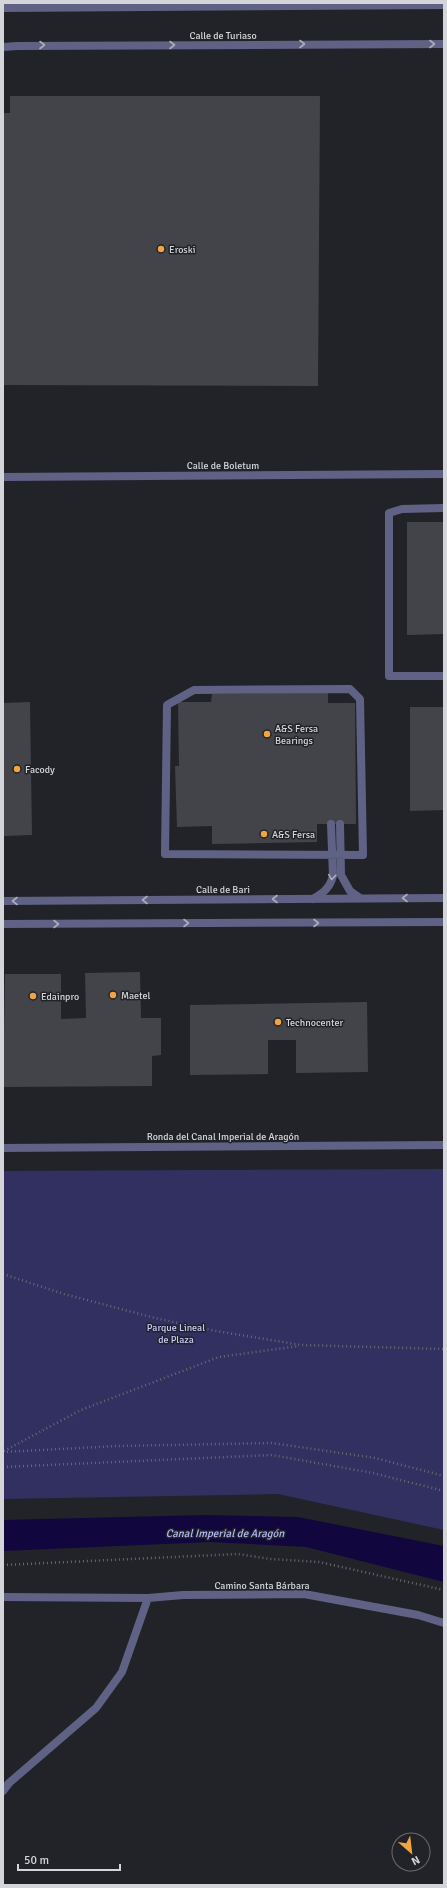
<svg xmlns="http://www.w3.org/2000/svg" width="447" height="1888" viewBox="0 0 447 1888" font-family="Signika,sans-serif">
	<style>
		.green { fill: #313061 }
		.water { fill: #12063f }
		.building { fill: #434449 }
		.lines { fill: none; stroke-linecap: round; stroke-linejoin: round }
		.path { stroke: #68696d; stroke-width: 2.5; stroke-dasharray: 1 3; stroke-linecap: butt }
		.lane { stroke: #606285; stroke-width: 8 }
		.street { stroke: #606285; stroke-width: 8 }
		.oneway { stroke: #abadbb }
		.poi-dot { fill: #f0a63e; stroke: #222328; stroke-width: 1.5 }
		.labels { text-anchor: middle; stroke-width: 3; stroke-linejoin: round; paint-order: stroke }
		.street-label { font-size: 10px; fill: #d4d5d8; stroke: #222328 }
		.poi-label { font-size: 10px; fill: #d4d5d8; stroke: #222328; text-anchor: start }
		.park-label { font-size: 10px; fill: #c7caf7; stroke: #222328 }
		.water-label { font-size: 11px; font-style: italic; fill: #b4b7f9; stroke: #222328 }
	</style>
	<rect width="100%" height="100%" fill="#222328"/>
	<path class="green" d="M444 1169V1530L278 1494 3 1499V1171Z"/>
	<path class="water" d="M205 1515 298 1517 444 1546V1582L306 1547 211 1542 3 1551V1520Z"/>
	<path class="building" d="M10 96H320L318 386 3 385V113H10Z
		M407 522H444V634L407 635Z
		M328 692V703H355L356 824H317V842L212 844V826L177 827 175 766H179L178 702H211L212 694Z
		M30 702 32 835 3 836V703Z
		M410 707H444V810L410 811Z
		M140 972 141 1018H161V1055L152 1056V1086L3 1087 5 974H61V1019L86 1018 85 973Z
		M367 1002 368 1072 296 1073V1040H268V1074L190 1075V1005Z"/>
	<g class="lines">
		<path class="path" d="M3 1274 64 1294 155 1318 216 1331 301 1345 444 1349
			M4 1451 81 1410 219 1357 299 1346
			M3 1452 118 1446 272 1443 375 1458 444 1476
			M3 1467 272 1455 373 1473 444 1491
			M3 1565 238 1554 270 1559 319 1562 444 1590"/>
		<path class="lane" d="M444 508 402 509 389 513V676H444
			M350 689 360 699 363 855 165 854 167 705 194 690Z
			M340 824 341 875 350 891 360 898
			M313 899C323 893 330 888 333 876L331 824"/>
		<path class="street" d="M3 8 444 5
			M3 47 17 46 444 44
			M3 477 444 474
			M3 901 444 898
			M3 924 444 922
			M3 1148 444 1145
			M3 1597 148 1598
			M3 1791 9 1783 96 1708 122 1672 148 1598 183 1595 304 1594 418 1615 444 1623"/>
	</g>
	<defs><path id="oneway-chevron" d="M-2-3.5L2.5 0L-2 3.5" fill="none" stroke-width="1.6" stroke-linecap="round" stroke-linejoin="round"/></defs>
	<g class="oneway">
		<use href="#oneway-chevron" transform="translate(302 44)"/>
		<use href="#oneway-chevron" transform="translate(432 44)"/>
		<use href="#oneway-chevron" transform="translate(42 45)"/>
		<use href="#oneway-chevron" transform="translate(172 45)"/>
		<use href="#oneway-chevron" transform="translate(332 877) rotate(96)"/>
		<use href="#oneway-chevron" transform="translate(405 898) rotate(180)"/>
		<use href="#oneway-chevron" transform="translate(275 899) rotate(180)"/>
		<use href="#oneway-chevron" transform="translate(145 900) rotate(180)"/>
		<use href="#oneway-chevron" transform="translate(15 901) rotate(180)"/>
		<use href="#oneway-chevron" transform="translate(186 923)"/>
		<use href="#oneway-chevron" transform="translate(316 923)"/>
		<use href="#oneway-chevron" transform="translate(56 924)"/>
	</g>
	<g class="poi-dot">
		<circle cx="161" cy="249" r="4"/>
		<circle cx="267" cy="734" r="4"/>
		<circle cx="17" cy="769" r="4"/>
		<circle cx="264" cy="834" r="4"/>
		<circle cx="113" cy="995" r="4"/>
		<circle cx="33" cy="996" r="4"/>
		<circle cx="278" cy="1022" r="4"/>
	</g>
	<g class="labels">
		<g class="street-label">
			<text x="223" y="39">Calle de Turiaso</text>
			<text x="223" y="469">Calle de Boletum</text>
			<text x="223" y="893">Calle de Bari</text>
			<text x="223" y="1140">Ronda del Canal Imperial de Aragón</text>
			<text x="262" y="1589">Camino Santa Bárbara</text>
		</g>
		<g class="poi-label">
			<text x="169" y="253">Eroski</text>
			<text x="275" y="732">A&amp;S Fersa<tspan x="275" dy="12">Bearings</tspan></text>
			<text x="25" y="773">Facody</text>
			<text x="272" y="838">A&amp;S Fersa</text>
			<text x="121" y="999">Maetel</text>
			<text x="41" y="1000">Edainpro</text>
			<text x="286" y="1026">Technocenter</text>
		</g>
		<g class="park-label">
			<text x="176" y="1331">Parque Lineal<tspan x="176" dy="12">de Plaza</tspan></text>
		</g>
		<g class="water-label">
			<text x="225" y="1537">Canal Imperial de Aragón</text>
		</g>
	</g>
	<rect width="447" height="1888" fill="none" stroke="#d4d5d8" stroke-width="8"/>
	<g transform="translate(411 1852) rotate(152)"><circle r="19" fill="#222328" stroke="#696a6e"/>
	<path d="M0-3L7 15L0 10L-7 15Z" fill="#f0a63e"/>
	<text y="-6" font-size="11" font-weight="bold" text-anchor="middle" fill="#d4d5d8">N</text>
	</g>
	<path d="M18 1864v6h102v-6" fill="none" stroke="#d4d5d8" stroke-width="2"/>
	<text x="24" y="1864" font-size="12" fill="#d4d5d8" stroke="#222328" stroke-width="3" paint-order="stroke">50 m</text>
</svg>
